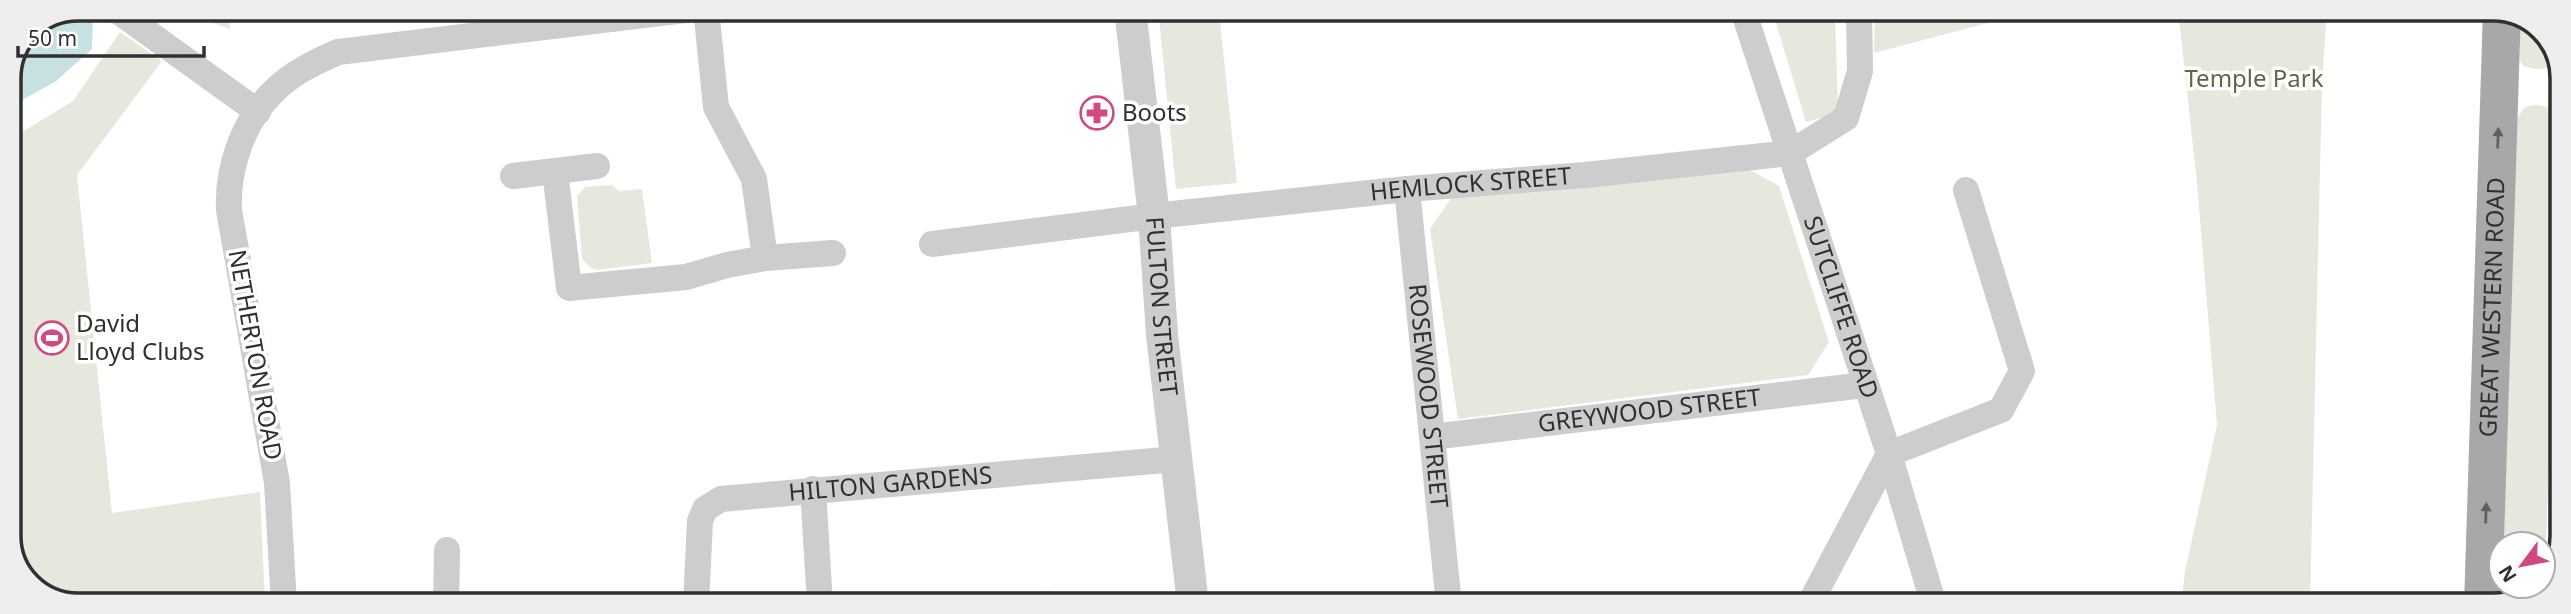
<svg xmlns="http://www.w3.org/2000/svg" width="2571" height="614" viewBox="0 0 2571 614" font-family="'Noto Sans',sans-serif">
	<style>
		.green { fill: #e7e8dd }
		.water { fill: #c7e1e2 }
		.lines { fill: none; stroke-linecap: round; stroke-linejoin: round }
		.minor { stroke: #cdcdcd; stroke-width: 26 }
		.tertiary { stroke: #cdcdcd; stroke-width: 32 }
		.primary { stroke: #a8a8a8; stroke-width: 38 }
		.oneway { fill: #606060 }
		.labels { text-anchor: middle; stroke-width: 7; stroke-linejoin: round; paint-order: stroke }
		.park-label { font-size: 24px; fill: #606742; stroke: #fff }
		.poi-label { font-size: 24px; fill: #303030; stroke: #fff; text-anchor: start }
		.street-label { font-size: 24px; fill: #303030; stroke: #fff }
		.rim { fill: none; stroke: #303030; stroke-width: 3.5 }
	</style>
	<rect width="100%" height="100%" fill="#fff"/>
	<path class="green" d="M174 9H230V29Z
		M1772 10H1835L1838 113 1806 122Z
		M1875 10H2006L2007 18 1874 53Z
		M2178 10H2327L2322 83 2310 605H2181L2185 571 2217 425 2197 183Z
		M1219 12 1237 183 1176 189 1159 18Z
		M2520 18 2545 32 2559 63 2555 68 2534 69 2523 66 2520 60Z
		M120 32 162 61 77 175 112 513 260 492 265 604H64L26 582 9 544V140L73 101Z
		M2533 105C2547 105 2556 109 2560 123L2545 575 2543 578V544H2504L2515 121 2524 108Z
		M1743 166 1779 186 1829 342 1808 375 1458 419 1430 229 1452 197Z
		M612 185 619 191 642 189 652 263 597 270 591 268 582 259 577 196 585 187Z
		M2502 586H2538L2535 591 2502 602Z"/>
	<path class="water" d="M78 9H97L93 16 92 49 55 82 9 107V78L29 29Z"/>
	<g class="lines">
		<g class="minor">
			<path d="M115 9 258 112"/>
			<path id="s1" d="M1743 10 1889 454 1934 605"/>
			<path d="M555 171 597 166"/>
			<path d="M513 176 555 171 569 288 686 277 727 265 765 258 754 179 716 107 706 9"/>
			<path id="s2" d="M1407 189 1449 605"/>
			<path id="s3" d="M932 244 1154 216 1407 189 1585 175 1790 153 1846 118 1860 71 1859 10"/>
			<path d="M765 258 833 253"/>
			<path id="s4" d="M1432 437 1864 385"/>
			<path d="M813 489 820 604"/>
			<path d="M284 604 277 483 229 210C227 168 243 121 274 91 292 73 315 62 338 52L694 9"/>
			<path d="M446 604 447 550"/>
			<path id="s5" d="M696 604 700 521 705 509 721 499 1176 459"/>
			<path d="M1047 604H1048"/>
			<path d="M1809 605 1889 454 2001 410 2022 371 1966 190"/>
		</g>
		<path class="tertiary" id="s6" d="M1130 9 1154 216 1162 335 1193 604"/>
		<path class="primary" id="s7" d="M2483 605 2502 10"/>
	</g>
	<defs><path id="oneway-solid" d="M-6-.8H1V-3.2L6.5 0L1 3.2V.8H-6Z" transform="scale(1.75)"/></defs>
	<g class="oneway">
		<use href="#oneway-solid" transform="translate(2498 138) rotate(-88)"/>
		<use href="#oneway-solid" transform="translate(2486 513) rotate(-88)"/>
	</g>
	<defs>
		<symbol id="pharmacy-ring" viewBox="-11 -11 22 22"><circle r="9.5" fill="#fff" stroke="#d04981" stroke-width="1.5"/><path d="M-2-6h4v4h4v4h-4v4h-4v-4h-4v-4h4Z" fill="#d04981"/></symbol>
		<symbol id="stadium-ring" viewBox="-11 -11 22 22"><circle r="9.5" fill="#fff" stroke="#d04981" stroke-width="1.5"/><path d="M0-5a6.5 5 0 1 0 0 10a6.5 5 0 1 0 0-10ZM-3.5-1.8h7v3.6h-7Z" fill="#d04981"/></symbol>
	</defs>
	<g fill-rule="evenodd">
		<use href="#pharmacy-ring" x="1078" y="94" width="38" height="38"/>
		<use href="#stadium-ring" x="33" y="319" width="38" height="38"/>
	</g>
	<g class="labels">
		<g class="park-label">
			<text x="2254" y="87">Temple Park</text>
		</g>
		<g class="poi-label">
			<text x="1122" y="121">Boots</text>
			<text x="76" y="332">David<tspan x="76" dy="28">Lloyd Clubs</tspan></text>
		</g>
		<g class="street-label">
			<text dy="8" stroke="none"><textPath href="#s3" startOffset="542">HEMLOCK STREET</textPath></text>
			<text dy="8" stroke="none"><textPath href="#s6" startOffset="299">FULTON STREET</textPath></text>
			<text dy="8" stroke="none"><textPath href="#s1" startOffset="313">SUTCLIFFE ROAD</textPath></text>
			<text dy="8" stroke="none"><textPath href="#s7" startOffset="298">GREAT WESTERN ROAD</textPath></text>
			<text transform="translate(255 355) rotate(80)" y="8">NETHERTON ROAD</text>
			<text dy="8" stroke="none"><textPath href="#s2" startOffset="208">ROSEWOOD STREET</textPath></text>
			<text dy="8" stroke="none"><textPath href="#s4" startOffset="219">GREYWOOD STREET</textPath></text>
			<text dy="8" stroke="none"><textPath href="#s5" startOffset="285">HILTON GARDENS</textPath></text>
		</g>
	</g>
	<path d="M0 0H2571V614H0ZM78 21H2493A57 57 0 0 1 2550 78V536A57 57 0 0 1 2493 593H78A57 57 0 0 1 21 536V78A57 57 0 0 1 78 21Z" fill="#eee" fill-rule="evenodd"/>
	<path class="rim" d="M78 21H2493A57 57 0 0 1 2550 78V536A57 57 0 0 1 2493 593H78A57 57 0 0 1 21 536V78A57 57 0 0 1 78 21Z"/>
	<g transform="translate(2522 565) rotate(238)"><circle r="33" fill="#ffffff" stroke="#acacac" stroke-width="2"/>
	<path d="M0-5L12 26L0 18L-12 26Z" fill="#d04981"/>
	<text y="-10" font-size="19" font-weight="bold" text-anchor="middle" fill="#303030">N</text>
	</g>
	<path d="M18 46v10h186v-10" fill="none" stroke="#303030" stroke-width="3.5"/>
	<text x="28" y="46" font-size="21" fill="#303030" stroke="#ffffff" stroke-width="5" paint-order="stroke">50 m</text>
</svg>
